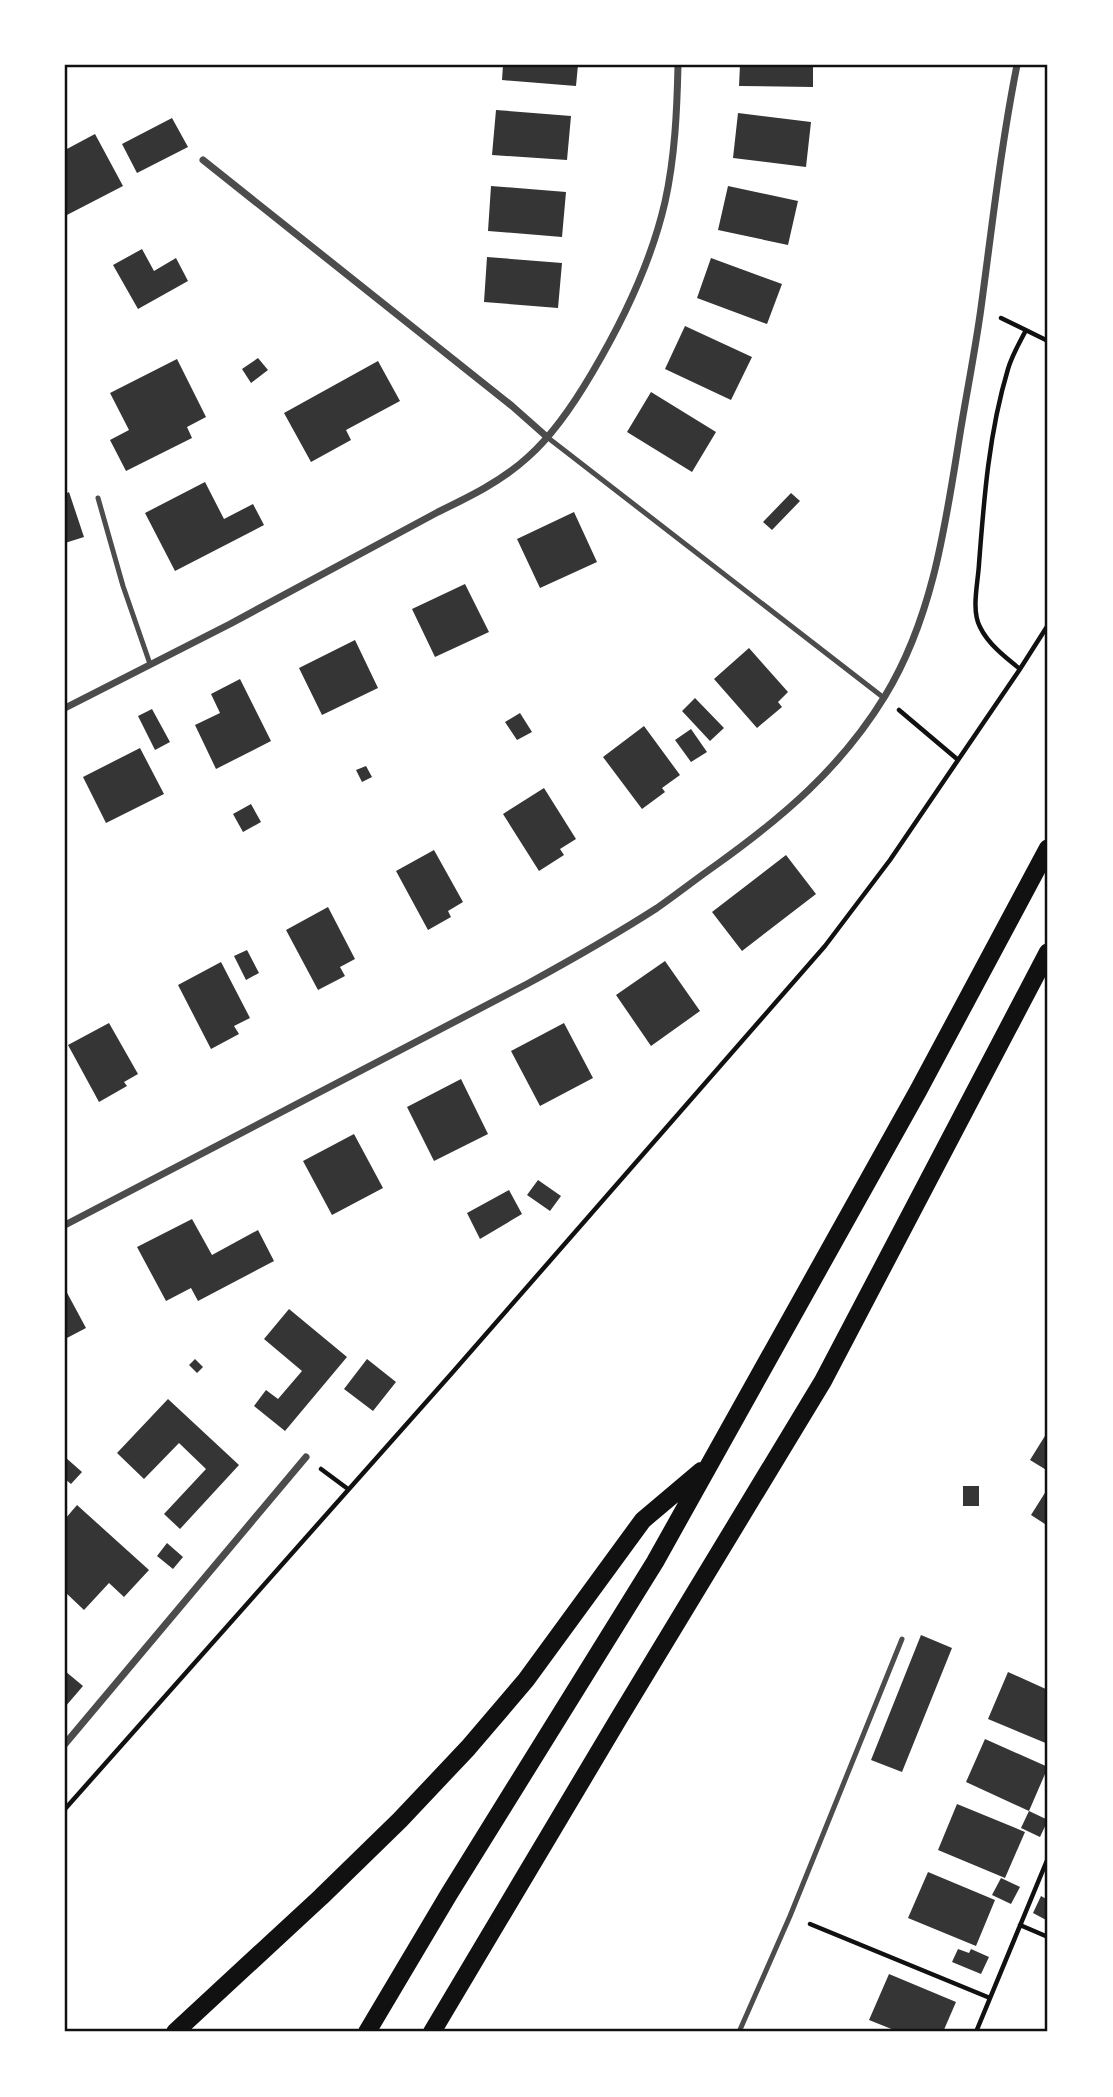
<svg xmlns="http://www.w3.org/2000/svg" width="1113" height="2097" viewBox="0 0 1113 2097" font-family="'Open Sans',sans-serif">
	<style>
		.building { fill: #353535 }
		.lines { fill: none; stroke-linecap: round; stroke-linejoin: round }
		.path { stroke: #111; stroke-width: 4.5 }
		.service { stroke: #4c4c4c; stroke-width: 5 }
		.minor { stroke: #4c4c4c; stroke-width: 7 }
		.primary { stroke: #111; stroke-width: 18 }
		.neatline { fill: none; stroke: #111; stroke-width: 2.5 }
	</style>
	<rect width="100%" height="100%" fill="#fff"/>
	<path class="building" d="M503 65H578L576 86 502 80Z
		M740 65H813V87L739 86Z
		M496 110 571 116 567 160 492 155Z
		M738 113 811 122 806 167 733 158Z
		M172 118 188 147 137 173 122 144Z
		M95 134 123 186 65 216V150Z
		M491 186 566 192 562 237 488 231Z
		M728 186 798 201 788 245 718 230Z
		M142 249 154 271 176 258 188 281 138 309 113 265Z
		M487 257 562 263 558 308 484 302Z
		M711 258 782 284 767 324 697 298Z
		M685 326 752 357 731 400 665 369Z
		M258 358 268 370 251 383 242 369Z
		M177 359 206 417 187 427 192 438 126 471 110 440 129 430 110 393Z
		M378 361 400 401 346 430 351 440 311 462 284 413Z
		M651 392 716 432 692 472 627 432Z
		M205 482 224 519 253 504 264 525 175 571 145 513Z
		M69 492 84 537 65 543V494Z
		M791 493 800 501 772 530 763 522Z
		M574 512 597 562 540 588 517 539Z
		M465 584 489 632 435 657 412 609Z
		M355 640 378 688 322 715 299 668Z
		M749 648 788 692 778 702 782 707 757 728 714 679Z
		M240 679 271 741 216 769 195 725 220 713 211 694Z
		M695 698 724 728 710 741 682 711Z
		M152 709 170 742 155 750 138 716Z
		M520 713 532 732 517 740 505 722Z
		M644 726 680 775 662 788 665 792 642 809 603 757Z
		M691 729 707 752 691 762 675 740Z
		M140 748 164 794 106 823 83 777Z
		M366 766 372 777 362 782 356 770Z
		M544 788 576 839 560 849 564 855 539 871 503 814Z
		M251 804 261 822 243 832 233 814Z
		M434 850 463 902 448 911 451 917 428 930 396 871Z
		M786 855 816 894 742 951 712 912Z
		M328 907 355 959 340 967 345 976 318 990 286 930Z
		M247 950 259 973 246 980 234 956Z
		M665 961 700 1011 651 1046 616 995Z
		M221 962 250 1018 234 1026 239 1034 211 1049 178 985Z
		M109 1023 138 1074 124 1082 127 1086 99 1102 68 1045Z
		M564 1023 593 1078 540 1106 511 1051Z
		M461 1079 488 1134 434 1161 407 1107Z
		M354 1134 383 1188 332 1215 303 1161Z
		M538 1180 561 1196 550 1211 527 1195Z
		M509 1190 522 1214 480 1239 467 1213Z
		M192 1219 212 1255 258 1230 274 1261 198 1301 191 1288 166 1301 137 1247Z
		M65 1289 86 1328 65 1339Z
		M289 1309 347 1357 285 1431 254 1406 266 1390 278 1399 302 1371 264 1339Z
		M195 1359 203 1367 197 1373 189 1365Z
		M367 1359 396 1382 373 1411 344 1389Z
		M168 1399 239 1465 180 1529 164 1514 206 1469 179 1443 144 1479 117 1453Z
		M1048 1431V1471L1030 1460Z
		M65 1457 82 1472 71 1484 65 1479Z
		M963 1486H979V1506H963Z
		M1048 1488V1526L1031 1515Z
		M77 1505 149 1570 124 1597 109 1583 84 1610 65 1592V1519Z
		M167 1543 183 1557 173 1569 157 1556Z
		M921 1635 952 1648 902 1772 871 1760Z
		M65 1671 83 1686 65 1707Z
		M1008 1672 1048 1690V1744L988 1719Z
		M985 1739 1048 1767 1029 1811 966 1782Z
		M957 1804 1025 1832 1005 1878 938 1850Z
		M1029 1811 1048 1820 1040 1837 1021 1828Z
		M928 1872 995 1900 976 1946 908 1918Z
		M1001 1878 1020 1887 1011 1904 992 1895Z
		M1041 1896 1048 1900V1921L1033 1913Z
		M958 1949 969 1953 971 1949 989 1957 981 1974 952 1962Z
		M889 1974 956 2002 943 2032H899L869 2020Z"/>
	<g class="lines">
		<path class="path" d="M1001 318 1048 341
			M1020 669C1006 658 988 644 980 627 971 610 978 583 979 564 984 498 989 432 1008 369 1012 355 1020 342 1026 330
			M899 710 957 759
			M321 1469 348 1489
			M65 1809 452 1373 825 946 890 860 1020 669 1048 625
			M810 1924 990 1998
			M1020 1925 1048 1937
			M976 2032 1048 1858"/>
		<path class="service" d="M547 437 884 698
			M98 498 123 586 150 664
			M739 2032 790 1916 902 1639"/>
		<path class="minor" d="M203 160 512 406 547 437
			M65 708 230 624 438 512C469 497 502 481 528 457 554 434 575 402 592 373 624 319 651 263 665 202 675 157 677 110 678 65
			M65 1225 527 984C571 960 615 935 657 908 677 894 696 879 716 865 783 817 841 768 885 696 932 619 945 528 959 440 966 396 975 352 981 308 992 227 1001 145 1017 65
			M65 1744 306 1457"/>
		<path class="primary" d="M175 2032 321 1897 400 1820 468 1748 526 1680 643 1520 701 1471
			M367 2032 449 1894 655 1562 918 1091 1048 848
			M432 2032 619 1718 823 1381 1048 952"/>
	</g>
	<rect width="1113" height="2097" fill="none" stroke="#ffffff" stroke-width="133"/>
	<rect x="66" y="66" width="980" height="1964" class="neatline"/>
</svg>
